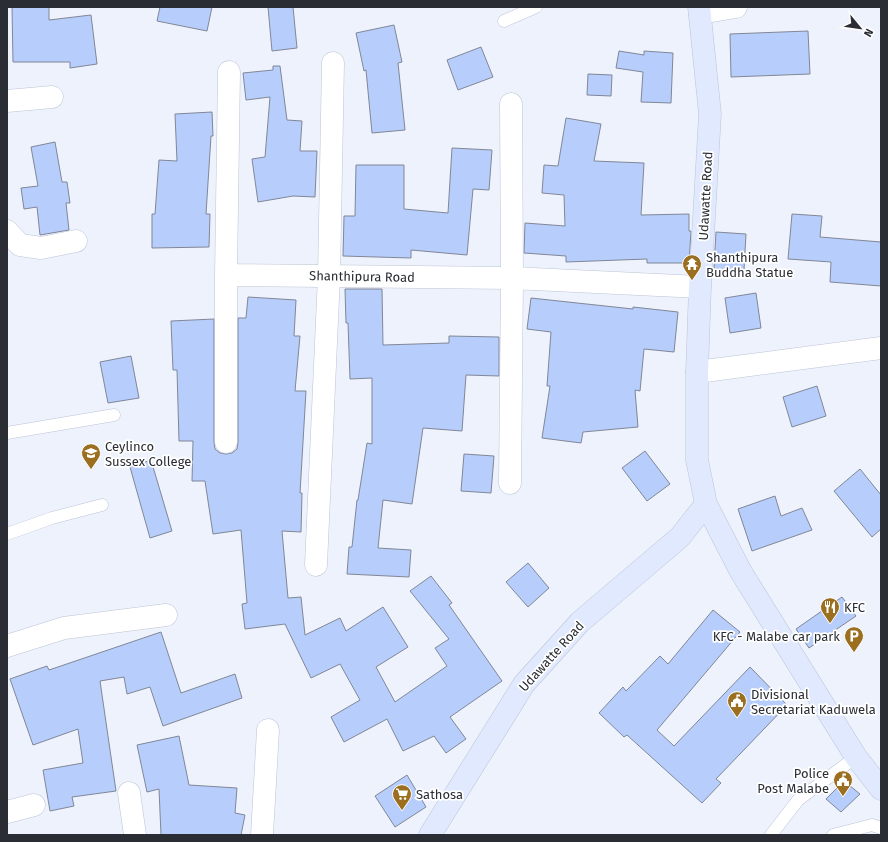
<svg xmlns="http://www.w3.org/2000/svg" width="888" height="842" viewBox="0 0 888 842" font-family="'Fira Sans',sans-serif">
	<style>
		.building { fill: #b7cdfb; stroke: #808797 }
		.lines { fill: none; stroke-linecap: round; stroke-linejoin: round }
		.lane-casing { stroke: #bcc4d5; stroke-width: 13 }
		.street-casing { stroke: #bcc4d5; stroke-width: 23 }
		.secondary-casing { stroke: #bcc4d5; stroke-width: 23 }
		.lane { stroke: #fff; stroke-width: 12 }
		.street { stroke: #fff; stroke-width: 22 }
		.secondary { stroke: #e0e9fe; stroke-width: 22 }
		.labels { text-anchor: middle; stroke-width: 3.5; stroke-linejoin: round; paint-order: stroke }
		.street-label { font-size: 13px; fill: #2a2d33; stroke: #fff }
		.poi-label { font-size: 13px; fill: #2a2d33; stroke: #fff; text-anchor: start }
	</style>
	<rect width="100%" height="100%" fill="#edf2fd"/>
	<path class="building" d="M12 7H49V20L91 15 97 64 70 68V62H13Z
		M160 7H212L207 31 157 21Z
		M268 7H293L297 48 272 51Z
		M394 25 402 62 398 63 405 130 372 133 366 70 364 71 356 33Z
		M808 31 810 74 731 77 730 34Z
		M481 47 493 77 458 90 447 60Z
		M619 51 644 55V51L673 53 671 103 641 102 643 72 616 68Z
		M273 66H280L287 120 302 121 300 151H317L315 197 293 196 258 202 252 159 265 157 270 97 246 100 243 73 273 70Z
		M588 74 612 75 611 96 587 95Z
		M212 112 213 136H211L206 214H210L209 247 152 248V214H155L159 160 177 161 175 114Z
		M566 118 601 124 594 161 644 163 641 215 689 214V231H691L689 263H647V259L566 262V256L524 253 525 223 565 226 564 195 542 193 544 165 558 166Z
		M55 142 62 182H67L70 203H66L69 230 40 235 37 207 24 209 21 188 38 186 31 147Z
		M452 148 492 150 489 190 473 189 467 255 411 250V258L343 256 344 216H355L356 165H404V209L448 213Z
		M792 214 822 216 820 237 881 242V286L830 282 831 262 788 259Z
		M716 232 746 234 744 270 714 269Z
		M345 289H382L383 345 449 343V336L499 337V376L466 375 462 431 423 428 412 504 383 500 378 548 411 550 409 577 347 574 349 547H352L357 500H358L367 443 372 444V378L350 379 348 323H346Z
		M756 293 761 328 730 333 725 298Z
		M248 297 296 300 294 336H300L295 391H306L300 493H302L301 532 282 531 288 598 301 597 305 635 340 618 346 631 383 607 408 647 376 667 395 702 447 666 435 648 449 639 410 591 431 576 452 603 449 605 502 681 450 717 466 739 446 753 434 736 403 751 387 719 344 742 331 717 360 700 340 664 311 678 285 624 245 629 242 604 247 603 241 530 213 534 205 481H192L193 441H179L177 370H173L171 321 214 319V442L215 449 220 453 226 454 232 453 237 449 238 442V318H246Z
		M531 298 633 309V307L678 312 674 352 644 349 640 391 635 390 638 427 583 432 581 443 542 438 550 386H547L551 332 527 329Z
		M131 356 139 398 108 403 100 362Z
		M817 386 826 416 792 427 783 397Z
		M645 451 670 484 647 501 622 468Z
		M464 454 494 456 491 493 461 491Z
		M151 460 172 531 150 538 130 467Z
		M860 469 881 495V529L872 537 834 491Z
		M775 496 781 516 802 508 812 530 752 551 738 509Z
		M528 563 549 588 528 607 506 582Z
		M842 597 856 616 809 648 796 629Z
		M713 610 740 632 657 730 674 746 750 667 787 705 716 779 721 783 702 803 627 735 624 737 599 713 623 687 626 691 660 656 668 664Z
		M161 632 181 693 235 674 242 698 163 726 150 687 127 694 124 677 100 681 116 791 72 797 74 806 50 811 43 770 83 763 78 729 33 745 10 679 47 666 49 670Z
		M179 736 189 785 237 788 235 813 245 815 241 835H161L159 789 147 792 137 745Z
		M407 775 426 807 395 827 375 796Z
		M844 781 860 794 841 812 826 799Z"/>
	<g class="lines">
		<defs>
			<path id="lane" d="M504 21 536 7
				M7 433 114 415
				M7 534 52 518 102 505
				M771 835 798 800 856 757
				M833 835 872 825 881 828"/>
			<path id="street" d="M700 13 736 7
				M7 101 52 97
				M7 231 20 245 41 248 76 241
				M226 275 512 278 700 287
				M697 372 881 348
				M226 442V275L229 72
				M510 483 512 278 511 104
				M316 565 329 276 333 63
				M7 646 64 628 166 615
				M129 793 135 835
				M7 812 34 805
				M262 835 268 730"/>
			<path id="secondary" d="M699 7 710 114 700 287 697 372V460L706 504 741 572 856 757 881 789
				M430 835 524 684 580 622 680 537 706 504"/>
		</defs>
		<use href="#lane" class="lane-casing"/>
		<use href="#street" class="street-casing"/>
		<use href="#secondary" class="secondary-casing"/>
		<use href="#lane" class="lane"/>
		<use href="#street" class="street"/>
		<use href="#secondary" class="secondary"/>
	</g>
	<defs>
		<symbol id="temple-pin" viewBox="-11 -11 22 30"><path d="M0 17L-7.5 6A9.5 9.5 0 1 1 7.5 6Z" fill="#9b6f1f" stroke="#fff"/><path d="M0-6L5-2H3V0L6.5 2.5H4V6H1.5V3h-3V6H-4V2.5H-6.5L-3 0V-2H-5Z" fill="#fff"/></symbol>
		<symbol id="school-pin" viewBox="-11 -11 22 30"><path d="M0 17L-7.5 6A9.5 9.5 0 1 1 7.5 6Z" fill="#9b6f1f" stroke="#fff"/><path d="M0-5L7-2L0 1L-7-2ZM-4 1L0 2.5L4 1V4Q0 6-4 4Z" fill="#fff"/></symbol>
		<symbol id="restaurant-pin" viewBox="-11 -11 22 30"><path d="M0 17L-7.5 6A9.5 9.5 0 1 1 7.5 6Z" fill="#9b6f1f" stroke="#fff"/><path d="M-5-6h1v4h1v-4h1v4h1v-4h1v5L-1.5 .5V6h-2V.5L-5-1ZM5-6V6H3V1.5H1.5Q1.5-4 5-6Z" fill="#fff"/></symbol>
		<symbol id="parking-pin" viewBox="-11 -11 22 30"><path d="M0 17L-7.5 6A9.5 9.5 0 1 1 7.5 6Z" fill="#9b6f1f" stroke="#fff"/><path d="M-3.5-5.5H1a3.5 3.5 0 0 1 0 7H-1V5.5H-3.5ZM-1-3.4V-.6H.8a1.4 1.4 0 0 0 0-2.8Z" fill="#fff"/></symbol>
		<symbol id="civic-pin" viewBox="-11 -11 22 30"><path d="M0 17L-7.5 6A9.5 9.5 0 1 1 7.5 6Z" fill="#9b6f1f" stroke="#fff"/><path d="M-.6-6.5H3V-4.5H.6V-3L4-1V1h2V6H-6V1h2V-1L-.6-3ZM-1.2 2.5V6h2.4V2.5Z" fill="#fff"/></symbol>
		<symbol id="supermarket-pin" viewBox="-11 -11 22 30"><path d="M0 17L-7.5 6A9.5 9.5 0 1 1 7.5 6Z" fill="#9b6f1f" stroke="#fff"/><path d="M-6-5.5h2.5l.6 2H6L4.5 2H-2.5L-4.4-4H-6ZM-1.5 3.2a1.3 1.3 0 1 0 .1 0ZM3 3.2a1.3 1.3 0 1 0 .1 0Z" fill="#fff"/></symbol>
	</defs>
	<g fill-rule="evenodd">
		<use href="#temple-pin" x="681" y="253" width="22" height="30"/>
		<use href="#school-pin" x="80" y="442" width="22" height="30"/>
		<use href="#restaurant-pin" x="819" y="596" width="22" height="30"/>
		<use href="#parking-pin" x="843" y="625" width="22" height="30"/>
		<use href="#civic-pin" x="726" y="690" width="22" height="30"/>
		<use href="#civic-pin" x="832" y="769" width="22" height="30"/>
		<use href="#supermarket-pin" x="391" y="783" width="22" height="30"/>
	</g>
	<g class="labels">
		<g class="street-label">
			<text transform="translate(705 196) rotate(-87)" y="5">Udawatte Road</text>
			<text transform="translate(362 276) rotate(1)" y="5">Shanthipura Road</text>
			<text transform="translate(551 656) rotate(-48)" y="5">Udawatte Road</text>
		</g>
		<g class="poi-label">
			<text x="706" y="262">Shanthipura<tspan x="706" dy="15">Buddha Statue</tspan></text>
			<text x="105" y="451">Ceylinco<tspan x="105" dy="15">Sussex College</tspan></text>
			<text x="844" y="612">KFC</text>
			<text x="840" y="641" text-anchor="end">KFC - Malabe car park</text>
			<text x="751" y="699">Divisional<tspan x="751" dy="15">Secretariat Kaduwela</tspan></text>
			<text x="829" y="778" text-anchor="end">Police<tspan x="829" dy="15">Post Malabe</tspan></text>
			<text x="416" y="799">Sathosa</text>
		</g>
	</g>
	<rect width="888" height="842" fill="none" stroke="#2a2d33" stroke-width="16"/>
	<g transform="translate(860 28) rotate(119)" stroke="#ffffff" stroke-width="3" paint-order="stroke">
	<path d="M0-3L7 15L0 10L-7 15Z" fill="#2a2d33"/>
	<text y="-6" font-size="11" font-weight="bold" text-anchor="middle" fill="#2a2d33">N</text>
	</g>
</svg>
